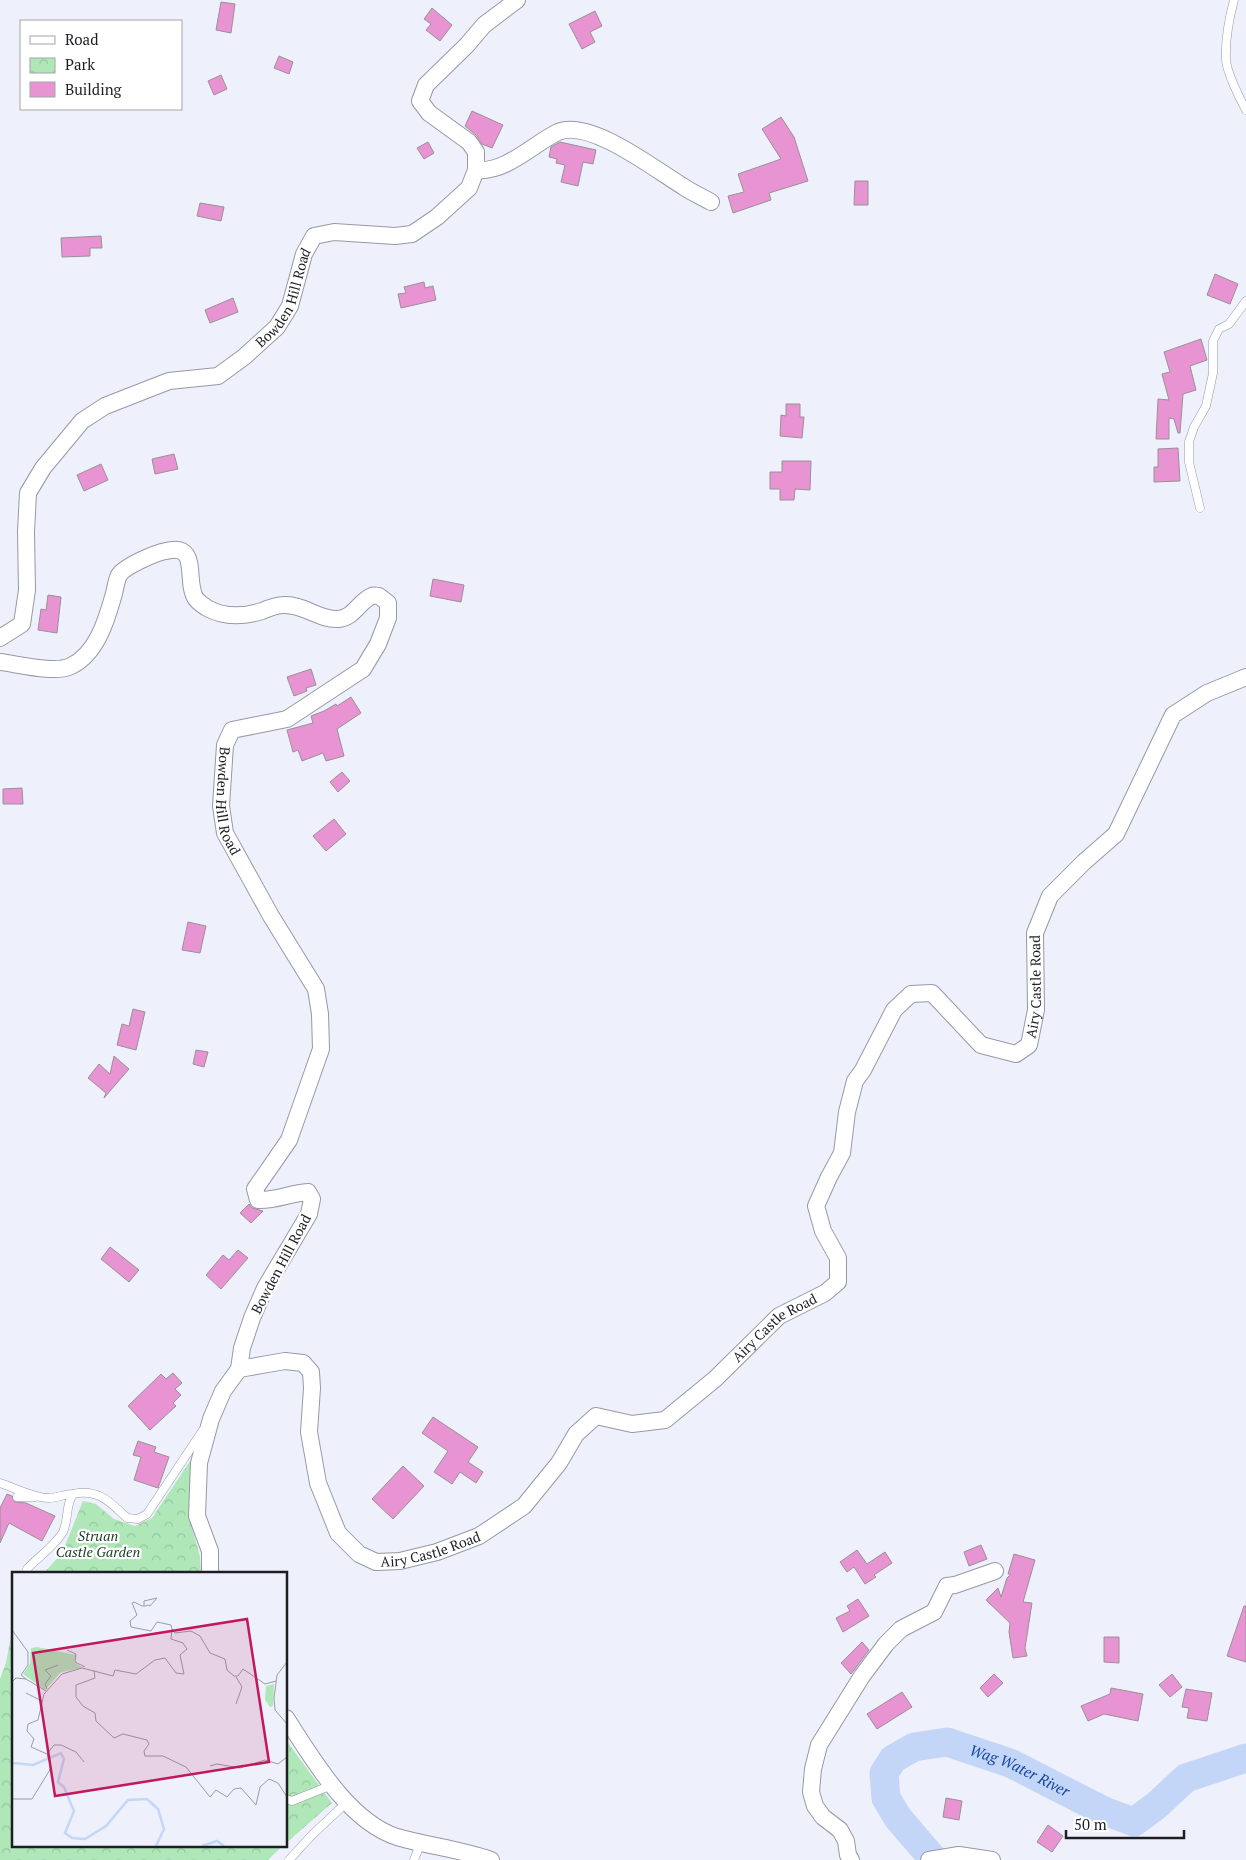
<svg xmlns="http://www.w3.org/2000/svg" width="1246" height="1860" viewBox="0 0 1246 1860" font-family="'PT Serif',serif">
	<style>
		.park { fill: url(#park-crowns) }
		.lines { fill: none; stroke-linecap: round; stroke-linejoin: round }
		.river { stroke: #c3d6f8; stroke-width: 29 }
		.building { fill: #e893d2; stroke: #9a9097 }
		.service-casing { stroke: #9699a4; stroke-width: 9 }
		.minor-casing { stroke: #9699a4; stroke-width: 18 }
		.service { stroke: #fff; stroke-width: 8 }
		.minor { stroke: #fff; stroke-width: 16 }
		.labels { text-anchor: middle; stroke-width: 4.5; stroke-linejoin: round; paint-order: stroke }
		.street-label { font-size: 14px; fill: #1d1e23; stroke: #fff }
		.park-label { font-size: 14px; font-style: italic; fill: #193c20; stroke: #fff }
		.water-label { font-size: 15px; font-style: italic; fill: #1445a1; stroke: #fff }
		.inset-river { fill: none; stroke: #c3d6f8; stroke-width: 2.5 }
		.inset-road { fill: none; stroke: #9a9da5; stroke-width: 1 }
		.view { fill: #c2185b; fill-opacity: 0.15; stroke: #c2185b; stroke-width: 2.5 }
		.inset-edge { fill: none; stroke: #1d1e23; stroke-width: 2.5 }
	</style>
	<defs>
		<pattern id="park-crowns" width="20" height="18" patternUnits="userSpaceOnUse" patternTransform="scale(1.25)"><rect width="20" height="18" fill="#afe7b8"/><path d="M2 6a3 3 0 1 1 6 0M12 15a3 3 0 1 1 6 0" fill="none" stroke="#96c69e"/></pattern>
	</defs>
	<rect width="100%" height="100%" fill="#eef1fc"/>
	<path class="park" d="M196 1452 192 1494V1527L200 1557 201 1574H43L62 1553 83 1501 96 1504 114 1519 135 1526 152 1518Z
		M14 1618V1846H282L268 1860H0V1679L6 1663Z
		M286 1740 332 1803 286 1843Z"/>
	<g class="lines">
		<path class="river" id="s1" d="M934 1860 898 1818 886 1798 884 1773 893 1759 914 1747 947 1742 1010 1763 1104 1811 1134 1822 1157 1805 1186 1778 1246 1758"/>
	</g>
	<path class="building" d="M221 2 235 4 231 33 216 30Z
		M432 8 452 25 440 41 426 30 431 24 424 19Z
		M595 11 602 26 590 32 595 42 582 49 569 24Z
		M279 56 293 62 289 74 274 68Z
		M221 75 227 89 214 95 208 81Z
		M472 111 503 125 492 148 482 144 476 135 465 126Z
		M781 117 794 137 808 181 769 193 771 200 733 213 728 196 744 192 738 174 781 159 762 129Z
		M428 142 434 153 424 159 417 148Z
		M560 142 596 150 593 164 583 162 578 186 561 182 565 165 556 163 557 159 549 157 551 147Z
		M855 181H868V205H854Z
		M200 203 224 207 221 221 197 216Z
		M101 236 102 248H90V256L62 257 61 238Z
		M1215 274 1238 284 1230 304 1207 295Z
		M424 282 425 288 433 286 436 300 401 308 398 294 406 293 404 287Z
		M233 298 238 312 210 323 205 310Z
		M1201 339 1207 360 1190 366 1196 390 1183 394 1180 433H1178L1174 419 1169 418V439H1156L1158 399 1169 400 1162 374 1170 372 1164 352Z
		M786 404H800V417H804L802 438 780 436 781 415 786 416Z
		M1178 448 1180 481 1154 482V467H1158V449Z
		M174 454 178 469 155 474 152 459Z
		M782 461H811L810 490 795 489 794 500H780V489H770V472H782Z
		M101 464 108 480 84 491 77 475Z
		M433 579 464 585 461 602 430 596Z
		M48 595 61 597 57 633 38 630 41 609 46 610Z
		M311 669 316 685 306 688 307 691 294 696 287 677Z
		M351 697 361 713 337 729 344 756 326 761 323 753 302 761 298 750 293 752 287 730 313 723 311 716 324 711 336 704 337 706Z
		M342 772 350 781 338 792 330 782Z
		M22 788 23 804H3V789Z
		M334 819 346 834 326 851 313 836Z
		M188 922 206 926 200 953 182 950Z
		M133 1009 145 1012 136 1050 117 1045 122 1024 129 1026Z
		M196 1050 208 1052 204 1067 193 1064Z
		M114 1056 129 1069 104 1098 106 1093 88 1078 99 1064 110 1074Z
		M249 1204 252 1208 263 1211 251 1223 240 1213Z
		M110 1247 139 1270 129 1282 101 1259Z
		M238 1250 248 1258 221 1289 206 1275 223 1255 229 1260Z
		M173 1373 182 1383 175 1389 181 1395 173 1403 176 1406 150 1430 128 1406 161 1374 166 1379Z
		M433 1417 478 1447 468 1462 483 1472 476 1483 460 1472 452 1484 434 1472 448 1451 422 1433Z
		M138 1441 156 1447 154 1452 169 1457 158 1488 134 1480 141 1457 133 1455Z
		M403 1466 424 1486 393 1519 372 1499Z
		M7 1494 12 1496 15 1502 26 1503 55 1516 42 1541 9 1523 0 1543V1508Z
		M981 1545 987 1559 969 1566 964 1552Z
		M857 1550 867 1564 885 1552 892 1563 874 1575 876 1577 865 1584 854 1567 847 1572 840 1562Z
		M1014 1554 1035 1560 1023 1602 1032 1603 1025 1648 1027 1656 1013 1658 1009 1632 1010 1623 986 1600 998 1588 1001 1597 1007 1578 1011 1574H1008Z
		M858 1599 869 1616 843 1632 836 1618 850 1611 847 1606Z
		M1244 1606H1246V1662L1227 1656Z
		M1104 1637H1119V1663L1104 1662Z
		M862 1642 869 1650 851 1674 841 1663Z
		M994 1674 1003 1683 988 1697 980 1688Z
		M1172 1674 1182 1687 1170 1697 1159 1685Z
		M1111 1688 1143 1694 1138 1721 1104 1714 1088 1721 1081 1706 1110 1694Z
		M1186 1689 1212 1693 1207 1721 1187 1718 1189 1708 1182 1707Z
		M902 1692 912 1707 877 1729 867 1714Z
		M946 1798 962 1801 959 1820 943 1817Z
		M1048 1825 1063 1836 1052 1852 1037 1842Z"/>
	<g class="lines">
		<defs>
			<path id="service" d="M1234 0C1229 19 1225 39 1226 59 1226 71 1240 99 1246 110
				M1200 508 1189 462V442L1194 427 1206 406 1213 373V341L1219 329 1229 324 1246 301
				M0 1483C16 1488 33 1498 49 1498 57 1498 65 1494 73 1494
				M17 1497H35
				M27 1569C39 1556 54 1547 63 1532 69 1519 65 1506 73 1494 98 1488 110 1502 127 1518L138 1519 147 1514 203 1430
				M286 1799 292 1801 332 1785
				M289 1860 311 1836 346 1803
				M414 1860 421 1842"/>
			<g id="minor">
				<path d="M476 170C506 173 533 144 558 132 590 118 657 171 684 187 693 193 702 197 711 202"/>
				<path id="s2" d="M0 638 22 624 27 590 26 532 28 493 43 468 82 421 105 406 169 381 218 376 244 357 277 327 290 306 304 254 314 236 334 232 395 236 412 234 437 217 469 188 476 170V152L469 142 429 113 420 101 426 85 467 45 484 25 517 0"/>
				<path id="s3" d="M0 662C18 664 55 674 71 666 96 654 106 622 113 597 115 591 116 581 119 575 125 566 155 553 166 551 201 542 184 582 196 599 199 603 203 605 207 608 225 618 243 617 262 611 269 608 277 605 284 605 303 604 319 620 338 619 354 618 359 601 372 596 374 595 377 596 379 596L388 603V618L378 644 363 669 287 719 232 730 225 745 221 806 225 833 271 916 316 989 320 1014 321 1049 289 1140 255 1189 258 1200C275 1201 291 1193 308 1192L312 1199 309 1214 265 1288 252 1318 242 1348 239 1369"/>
				<path id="s4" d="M210 1574V1551L197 1516 199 1463 211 1419 223 1391 239 1369 285 1361 303 1363 311 1372 312 1388 309 1432 318 1483 338 1533 359 1554 376 1562 400 1561 437 1552 479 1536 524 1506 559 1463 576 1434 596 1416 632 1424 665 1420 715 1379 779 1316 825 1293 838 1282V1258L823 1231 816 1206 829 1177 842 1153 847 1112 855 1081 863 1070 894 1010 911 994 932 993 981 1045 1016 1054 1029 1045 1036 1010 1035 933 1050 896 1084 862 1116 834 1173 715 1207 693 1246 677"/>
				<path d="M286 1718C313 1759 348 1821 397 1837 428 1846 460 1849 491 1860"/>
				<path d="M851 1860 848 1855 846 1841 840 1830 823 1817 815 1806 811 1792 813 1769 819 1745 862 1676 886 1644 901 1629 934 1612 947 1586 955 1585 995 1571"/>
				<path d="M929 1860 959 1855 992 1860"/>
			</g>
		</defs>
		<use href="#service" class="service-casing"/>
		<use href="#minor" class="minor-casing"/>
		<use href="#service" class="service"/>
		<use href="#minor" class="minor"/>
	</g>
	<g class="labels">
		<g class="street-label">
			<text dy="5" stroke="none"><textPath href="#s2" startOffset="499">Bowden Hill Road</textPath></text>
			<text dy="5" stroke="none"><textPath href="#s3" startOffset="802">Bowden Hill Road</textPath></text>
			<text dy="5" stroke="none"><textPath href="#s4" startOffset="1599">Airy Castle Road</textPath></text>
			<text transform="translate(281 1264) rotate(-62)" y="5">Bowden Hill Road</text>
			<text dy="5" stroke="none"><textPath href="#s4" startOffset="999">Airy Castle Road</textPath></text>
			<text dy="5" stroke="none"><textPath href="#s4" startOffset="564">Airy Castle Road</textPath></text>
		</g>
		<g class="park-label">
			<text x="98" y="1541">Struan<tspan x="98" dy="16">Castle Garden</tspan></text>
		</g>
		<g class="water-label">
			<text dy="5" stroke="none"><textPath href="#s1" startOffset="256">Wag Water River</textPath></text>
		</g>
	</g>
	<g transform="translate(12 1572)">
		<rect width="275" height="275" fill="#eef1fc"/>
		<path d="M262 112 261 134 258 135 253 128 254 114Z" fill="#afe7b8"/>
		<path d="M25 75 64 83 62 90 71 96 49 100 33 118 11 102 18 92 19 76Z" fill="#afe7b8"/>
		<path class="inset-river" d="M0 191 21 193 49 181 52 187 46 210 52 215 62 239 53 261 60 266 73 267 94 254 116 228 135 227 146 237 152 257 144 274M190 274 205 269 212 274"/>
		<path class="inset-road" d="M132 34V29L145 26 138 34 136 33 134 34H130L122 30 120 31 125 43 118 49 119 55 139 59 145 50 159 53 160 57M0 58 16 80V93L9 103 14 107M55 78 64 82 63 90 73 95M275 90 265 103 262 126 263 138 275 152M82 99 101 104 103 98 124 102 143 88 153 86 164 101 172 102 168 83 175 77 171 71 159 67 160 57 163 61 179 59 188 64 198 81 213 87 215 98 222 104H226L231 97 253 112 264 109M224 105 230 115 224 132M0 110 4 106 14 107 34 119M35 117 33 112 39 104 33 98 46 93M14 121 30 129M35 182 42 173H49L64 180 72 190M198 194 205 192 228 196 253 188 266 192 275 185M0 227H20L39 196 35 182 19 175 22 167 15 159 16 152 26 148 32 122 50 102 70 96 82 99 83 106 64 113V125L71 134 83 141 84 149 102 166 111 162 135 168 137 172 132 179 133 184H151L174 195 198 225 204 218 215 225 222 217 229 216 244 233 248 215 257 207 266 211 275 225"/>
		<path class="view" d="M235 47 257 190 43 224 21 81Z"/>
		<rect width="275" height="275" class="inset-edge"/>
	</g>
	<rect x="20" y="20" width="162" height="90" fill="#ffffff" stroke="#a5a5a7"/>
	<rect x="30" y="36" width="25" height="8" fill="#ffffff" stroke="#a5a5a7"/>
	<text x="65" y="45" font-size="15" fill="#1d1e23">Road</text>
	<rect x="30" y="58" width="25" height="15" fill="url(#park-crowns)" stroke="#a5a5a7"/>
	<text x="65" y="70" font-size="15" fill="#1d1e23">Park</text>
	<rect x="30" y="82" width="25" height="15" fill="#e893d2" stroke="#a5a5a7"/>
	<text x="65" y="95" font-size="15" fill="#1d1e23">Building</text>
	<path d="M1066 1830v8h118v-8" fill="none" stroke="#1d1e23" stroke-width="2.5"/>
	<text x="1074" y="1830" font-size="15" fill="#1d1e23" stroke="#ffffff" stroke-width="4" paint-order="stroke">50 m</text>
</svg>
